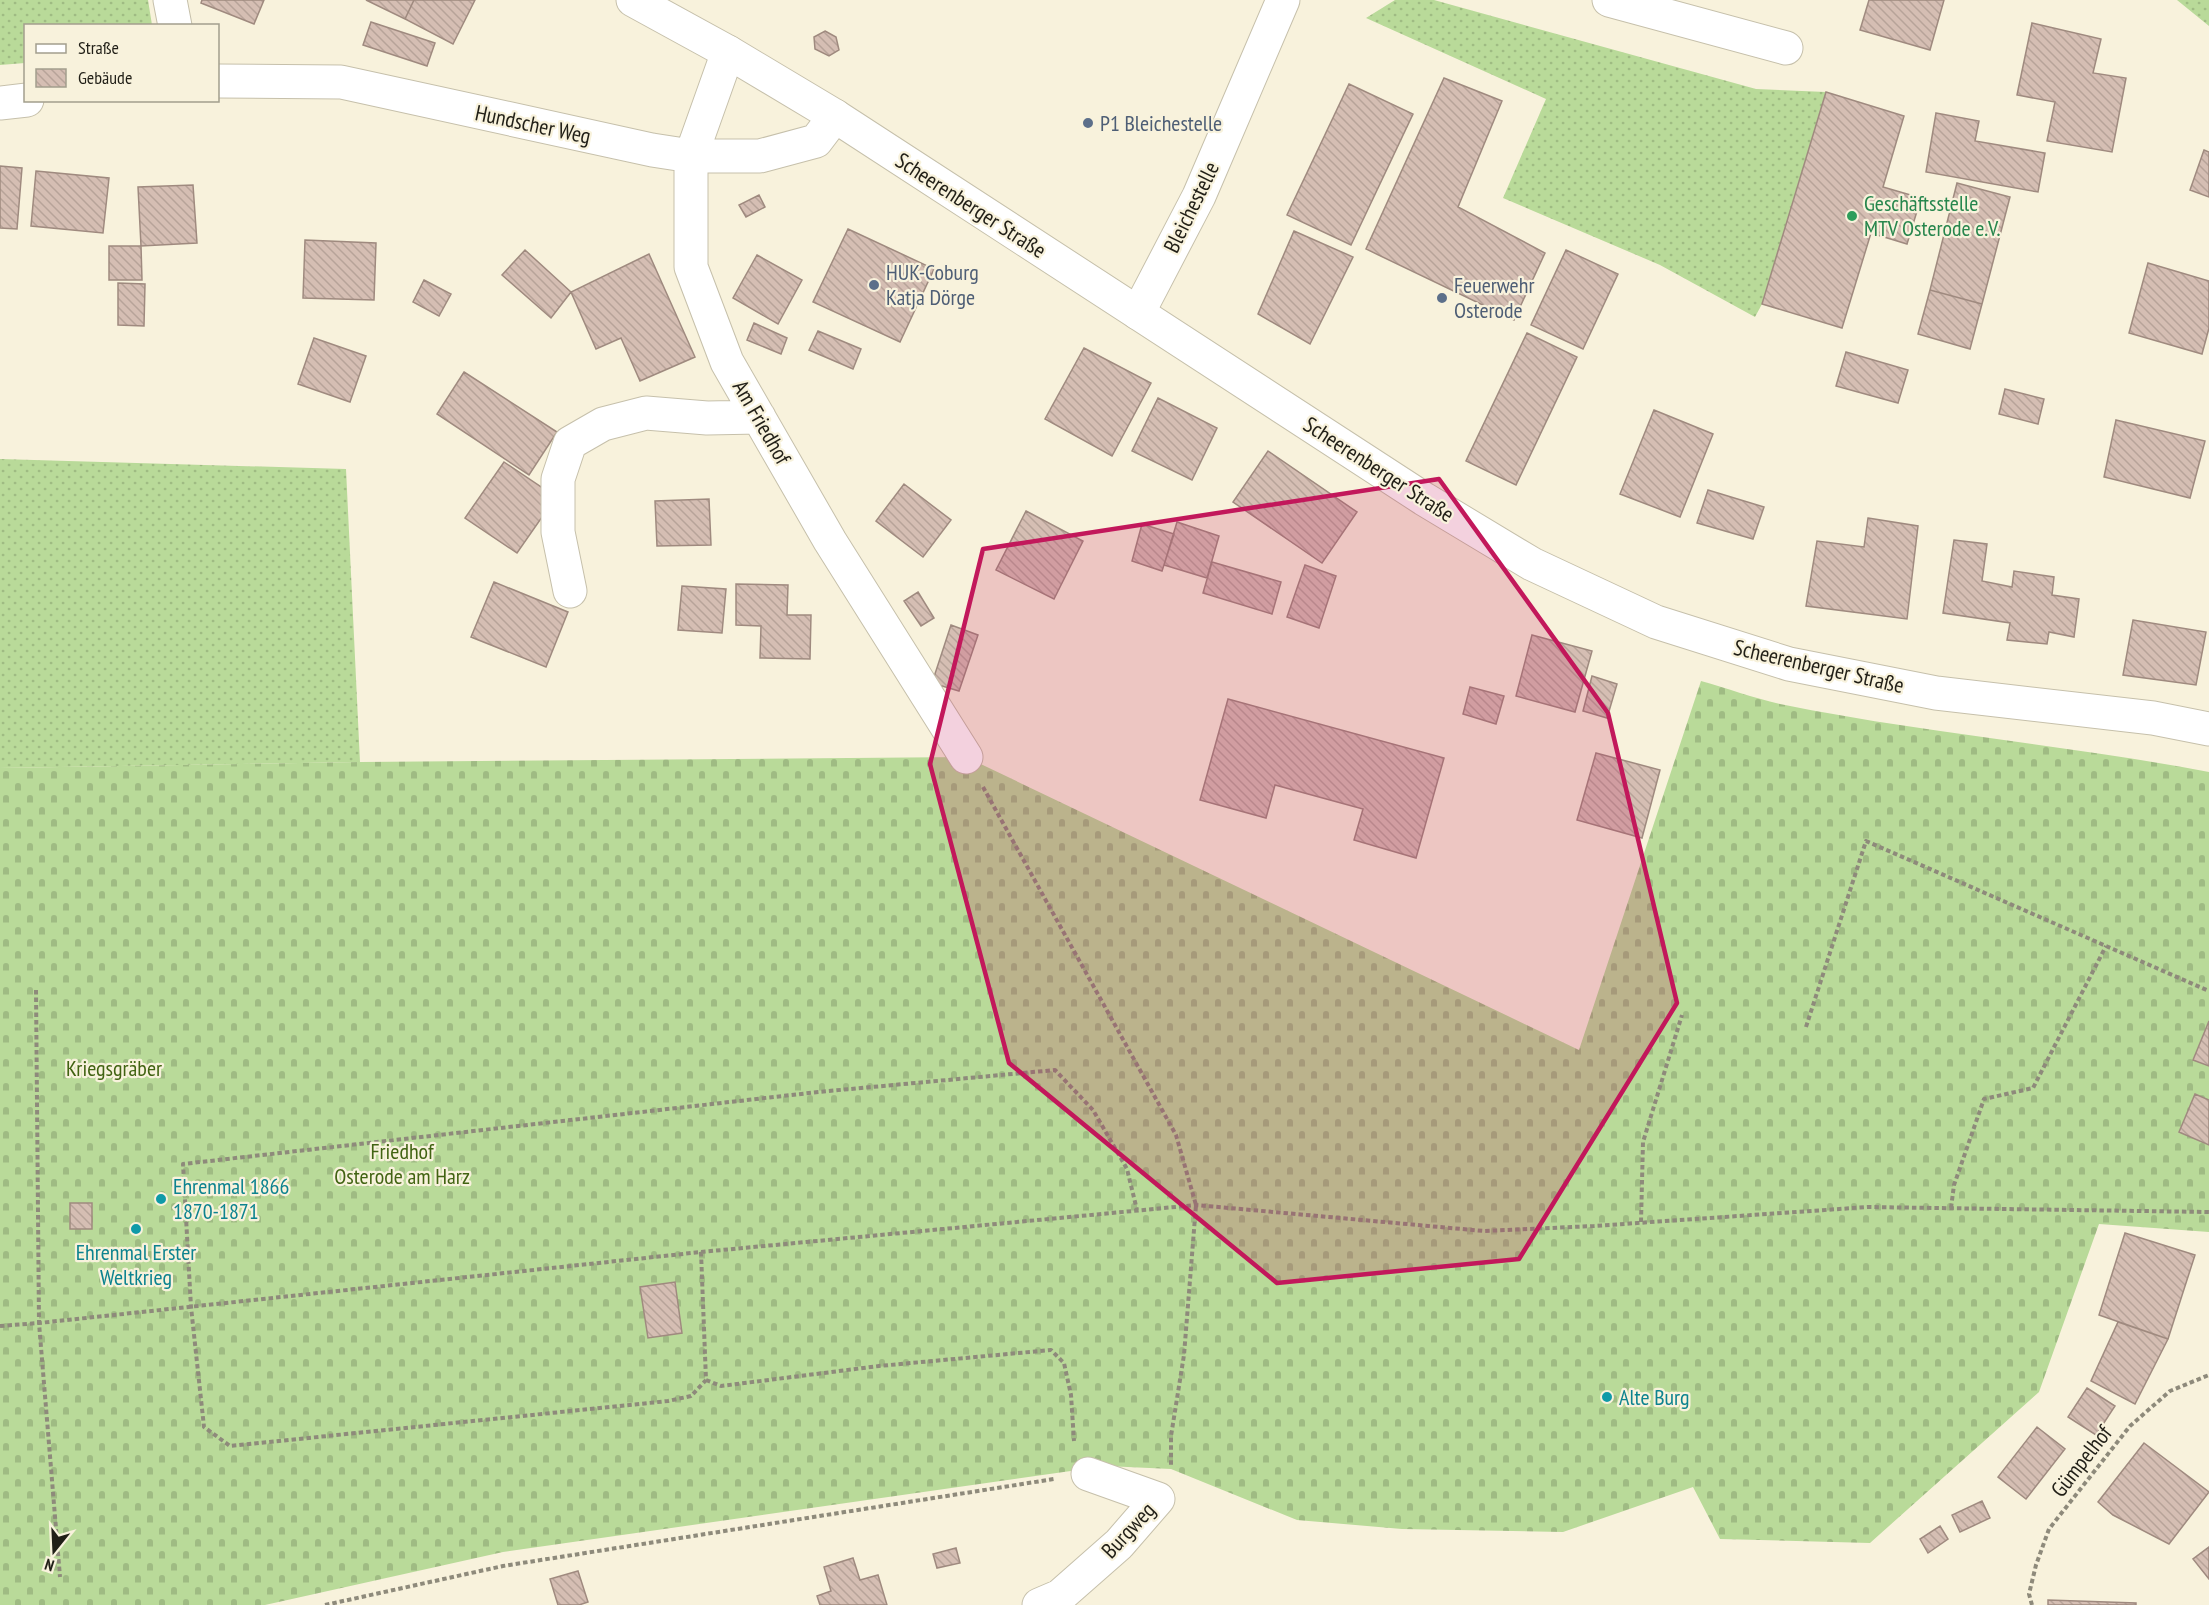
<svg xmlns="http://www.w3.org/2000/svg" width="2209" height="1605" viewBox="0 0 2209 1605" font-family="'PT Sans Narrow',sans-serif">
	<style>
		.grass { fill: url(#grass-dots) }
		.cemetery { fill: url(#cemetery-stones) }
		.building { fill: url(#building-back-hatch); stroke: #9f8a7f; stroke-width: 1.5 }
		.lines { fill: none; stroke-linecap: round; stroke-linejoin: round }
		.minor-casing { stroke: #c6c0ab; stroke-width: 35 }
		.major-casing { stroke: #c6c0ab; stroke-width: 35 }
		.path { stroke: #8e8a7b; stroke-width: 4; stroke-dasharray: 4.5 3; stroke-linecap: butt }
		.minor { stroke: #fff; stroke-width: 33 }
		.major { stroke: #fff; stroke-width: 33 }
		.marked { fill: #c2185b; fill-opacity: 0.2; stroke: #c2185b; stroke-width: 4.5; stroke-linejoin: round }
		.service-dot { fill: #5c6f8a; stroke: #f8f2dc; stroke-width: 2 }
		.leisure-dot { fill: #2e9e5b; stroke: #f8f2dc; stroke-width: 2 }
		.culture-dot { fill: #0f9aa8; stroke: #f8f2dc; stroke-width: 2 }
		.labels { text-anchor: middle; stroke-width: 4.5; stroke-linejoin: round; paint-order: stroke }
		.service-label { font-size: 22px; fill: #4e5e75; stroke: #f8f2dc; text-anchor: start }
		.street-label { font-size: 22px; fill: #211f17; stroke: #f8f2dc }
		.leisure-label { font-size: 22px; fill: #27864d; stroke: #f8f2dc; text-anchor: start }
		.park-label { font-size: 22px; fill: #416312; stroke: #f8f2dc }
		.culture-label { font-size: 22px; fill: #0d838f; stroke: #f8f2dc; text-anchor: start }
	</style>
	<defs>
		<pattern id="grass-dots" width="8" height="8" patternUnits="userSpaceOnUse" patternTransform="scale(1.5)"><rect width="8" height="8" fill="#b9da99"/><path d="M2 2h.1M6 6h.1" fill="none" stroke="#9fbb83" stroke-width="1.8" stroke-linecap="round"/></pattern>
		<pattern id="cemetery-stones" width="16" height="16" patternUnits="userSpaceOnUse" patternTransform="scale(1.5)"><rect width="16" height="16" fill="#b9da99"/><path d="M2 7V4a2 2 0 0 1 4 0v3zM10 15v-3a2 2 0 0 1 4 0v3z" fill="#9fbb83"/></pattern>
		<pattern id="building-back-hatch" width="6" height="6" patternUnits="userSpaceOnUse" patternTransform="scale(1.5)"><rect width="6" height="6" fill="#d5beb3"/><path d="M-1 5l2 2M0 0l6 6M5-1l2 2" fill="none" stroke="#b7a399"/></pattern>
	</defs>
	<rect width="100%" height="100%" fill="#f8f2dc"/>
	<path class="grass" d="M0 0H148L152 25 26 26 25 63 0 65Z
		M1395 0H1434L1756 89 1826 92 1762 304 1755 317 1660 265 1503 198 1546 99 1366 18Z
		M2177 0H2209V26Z
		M0 459 346 469 360 762 0 768Z"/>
	<path class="cemetery" d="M1701 681C1727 688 1753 698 1780 704 1922 733 2067 745 2209 772V1232L2099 1224 2039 1392 1870 1543 1720 1539 1693 1487 1563 1532 1402 1529 1297 1520 1171 1469 1106 1466 503 1552 265 1605H0V768L360 762 966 757 1579 1050Z"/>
	<path class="building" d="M202 0H264L254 24 201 3Z
		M366 0H414L405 19Z
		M414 0H475L453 44 405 19Z
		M1869 0H1944L1930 50 1860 30Z
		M371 22 435 43 427 66 363 45Z
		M2032 23 2101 39 2093 73 2126 78 2112 152 2047 141 2055 102 2017 95Z
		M825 31 836 37 839 50 829 56 815 49 814 37Z
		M1444 78 1502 101 1458 207 1545 253 1514 320 1366 249Z
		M1349 84 1413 114 1351 245 1287 215Z
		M1826 92 1904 116 1883 187 1921 198 1907 244 1871 233 1842 328 1762 304Z
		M1936 113 1979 121 1975 141 2045 153 2038 192 1926 172Z
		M2204 150 2209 152V197L2190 190Z
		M0 166 22 168 17 229 0 228Z
		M36 171 109 178 103 233 31 226Z
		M1957 183 2010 197 1982 304 1930 290Z
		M193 185 197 243 141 246 138 187Z
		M759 195 765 207 746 217 739 205Z
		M848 229 934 269 900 342 813 302Z
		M1294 231 1353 257 1310 344 1258 314Z
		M305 240 376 243 374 300 303 298Z
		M109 246H141L142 280H109Z
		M525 250 571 292 551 318 502 275Z
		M1566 250 1618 274 1583 349 1531 325Z
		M649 254 695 357 640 381 621 338 596 349 571 292Z
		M757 255 802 280 778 324 733 298Z
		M2148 263 2209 281V328L2202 354 2129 333Z
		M424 280 451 294 439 316 413 302Z
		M118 283 145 284 144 326 118 325Z
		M1930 290 1982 304 1970 349 1918 334Z
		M754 323 787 338 781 354 747 340Z
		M818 331 861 349 853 369 809 350Z
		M1527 333 1577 357 1516 485 1466 461Z
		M314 338 366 356 350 402 298 384Z
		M1084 348 1151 383 1112 456 1045 419Z
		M1846 352 1908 370 1898 403 1836 386Z
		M464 372 557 432 529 475 437 414Z
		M2005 389 2044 399 2038 424 1999 414Z
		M1158 398 1217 428 1192 480 1132 451Z
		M1654 410 1713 434 1680 517 1620 494Z
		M2116 420 2205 441 2190 498 2104 477Z
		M1268 451 1357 512 1322 563 1233 502Z
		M504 462 556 497 517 553 465 518Z
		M904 484 951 520 923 557 876 521Z
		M1708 490 1764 507 1753 539 1697 523Z
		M709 499 711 545 657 546 655 501Z
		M1026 511 1083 541 1054 599 996 570Z
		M1868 518 1918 526 1907 619 1806 606 1817 541 1864 547Z
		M1177 522 1219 536 1207 578 1164 565Z
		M1142 524 1174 534 1162 571 1132 561Z
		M1954 540 1987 544 1982 581 2012 587 2014 571 2054 577 2052 595 2079 599 2074 637 2049 632 2047 644 2007 640 2010 623 1943 613Z
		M1212 562 1281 582 1272 614 1203 593Z
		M1305 565 1336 576 1319 628 1287 617Z
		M494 582 568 612 546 667 471 637Z
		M736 584 788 585 787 615H811L810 659 760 658 761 626 736 625Z
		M682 586 726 589 722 633 678 630Z
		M918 592 934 618 921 626 904 601Z
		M2133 620 2206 632 2196 685 2123 675Z
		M951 625 978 635 959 691 932 683Z
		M1532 635 1592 651 1575 712 1516 696Z
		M1592 676 1617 684 1607 718 1583 711Z
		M1470 687 1504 696 1496 724 1463 714Z
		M1228 699 1444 758 1416 858 1354 840 1363 809 1275 785 1266 818 1200 800Z
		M1596 753 1660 770 1642 838 1577 820Z
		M2209 1021V1066L2193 1060Z
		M2195 1094 2209 1100V1145L2179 1132Z
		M70 1203H92V1229H70Z
		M2125 1233 2195 1255 2168 1339 2099 1315Z
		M675 1282 682 1333 648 1338 640 1287Z
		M2118 1322 2168 1339 2135 1404 2091 1381Z
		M2087 1388 2115 1406 2096 1435 2068 1417Z
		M2037 1427 2065 1449 2026 1499 1998 1477Z
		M2144 1443 2209 1492 2169 1544 2113 1515 2098 1502Z
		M1982 1501 1990 1518 1960 1532 1952 1515Z
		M1940 1526 1948 1539 1928 1553 1920 1539Z
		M2209 1547V1579L2193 1559Z
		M956 1548 960 1563 937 1568 933 1554Z
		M853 1558 860 1580 878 1575 887 1605H820L817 1596 831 1591 824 1567Z
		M578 1571 588 1602 579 1605H558L550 1579Z
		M2048 1600 2136 1603V1605H2048Z"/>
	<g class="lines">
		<defs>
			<path id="minor" d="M170 0 175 26
				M1609 0 1786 48
				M728 52 691 156V267L727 362 830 541 966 757
				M218 81 341 82 652 150 691 156H760L816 141 835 116
				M0 103 27 100
				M1138 313 1199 196 1283 0
				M570 591 558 532V479L570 443 603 424 646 413 707 418 759 417
				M1039 1605 1060 1596 1119 1544 1158 1499 1088 1474"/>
			<path id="major" d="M633 0 728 52 835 116 1424 499 1532 564 1656 622 1789 664 1936 693 2153 718 2209 729"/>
		</defs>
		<use href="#minor" class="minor-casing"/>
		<use href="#major" class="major-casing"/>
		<path class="path" d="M983 787 1176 1135 1196 1205 1184 1355 1171 1436V1466
			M36 990 39 1323 60 1577
			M1806 1027 1866 841 2209 991
			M1951 1208 1954 1185 1984 1099 2033 1088 2106 946
			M1641 1222 1643 1142 1682 1015
			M701 1252 706 1380 691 1396 668 1401 230 1446 204 1427 191 1307 183 1164 818 1092 1055 1070 1093 1110 1127 1169 1137 1210
			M0 1326 39 1323 701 1252 1196 1205 1484 1231 1594 1226 1868 1207 2209 1212
			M706 1380 721 1386 879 1366 1051 1350 1064 1363 1071 1395 1074 1441
			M325 1605 503 1566 1054 1479
			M2032 1605 2029 1594 2036 1565 2049 1529 2130 1426 2170 1391 2209 1375"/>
		<use href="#minor" class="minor"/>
		<use href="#major" class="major"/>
	</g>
	<path class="marked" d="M1439 479 1608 713 1677 1003 1519 1259 1277 1283 1009 1063 930 764 983 549Z"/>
	<g class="service-dot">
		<circle cx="1088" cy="123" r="6"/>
		<circle cx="874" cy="285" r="6"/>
		<circle cx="1442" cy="298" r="6"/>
	</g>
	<circle class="leisure-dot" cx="1852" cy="216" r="6"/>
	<g class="culture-dot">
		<circle cx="161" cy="1199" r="6"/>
		<circle cx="136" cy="1229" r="6"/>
		<circle cx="1607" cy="1397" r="6"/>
	</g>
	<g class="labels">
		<g class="service-label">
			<text x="1100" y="131">P1 Bleichestelle</text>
			<text x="886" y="280">HUK-Coburg<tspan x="886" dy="25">Katja Dörge</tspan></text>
			<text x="1454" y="293">Feuerwehr<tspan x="1454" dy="25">Osterode</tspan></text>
		</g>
		<g class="street-label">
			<text transform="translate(533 124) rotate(12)" y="8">Hundscher Weg</text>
			<text transform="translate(971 205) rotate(33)" y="8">Scheerenberger Straße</text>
			<text transform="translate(1191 207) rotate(-64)" y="8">Bleichestelle</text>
			<text transform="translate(762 422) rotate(60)" y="8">Am Friedhof</text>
			<text transform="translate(1379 469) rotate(33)" y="8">Scheerenberger Straße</text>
			<text transform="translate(1819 666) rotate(13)" y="8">Scheerenberger Straße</text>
			<text transform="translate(2081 1461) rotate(-52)" y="8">Gümpelhof</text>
			<text transform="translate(1128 1530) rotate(-47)" y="8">Burgweg</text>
		</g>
		<g class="leisure-label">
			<text x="1864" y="211">Geschäftsstelle<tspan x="1864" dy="25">MTV Osterode e.V.</tspan></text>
		</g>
		<g class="park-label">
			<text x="114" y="1076">Kriegsgräber</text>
			<text x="402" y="1159">Friedhof<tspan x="402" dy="25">Osterode am Harz</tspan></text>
		</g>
		<g class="culture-label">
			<text x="173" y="1194">Ehrenmal 1866<tspan x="173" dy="25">1870-1871</tspan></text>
			<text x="136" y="1260" text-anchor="middle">Ehrenmal Erster<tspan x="136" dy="25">Weltkrieg</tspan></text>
			<text x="1619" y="1405">Alte Burg</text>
		</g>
	</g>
	<rect x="24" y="24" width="195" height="78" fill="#f8f2dc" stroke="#a29e8d" stroke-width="1.5"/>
	<rect x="36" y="44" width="30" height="9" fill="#ffffff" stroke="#a29e8d" stroke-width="1.5"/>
	<text x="78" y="54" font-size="18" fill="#211f17">Straße</text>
	<rect x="36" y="69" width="30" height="18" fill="url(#building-back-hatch)" stroke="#a29e8d" stroke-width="1.5"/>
	<text x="78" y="84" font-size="18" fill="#211f17">Gebäude</text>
	<g transform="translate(54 1551) rotate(198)" stroke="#f8f2dc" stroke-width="4.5" paint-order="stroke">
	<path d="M0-4.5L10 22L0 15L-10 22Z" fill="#211f17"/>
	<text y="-9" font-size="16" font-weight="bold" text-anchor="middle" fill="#211f17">N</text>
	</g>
</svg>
